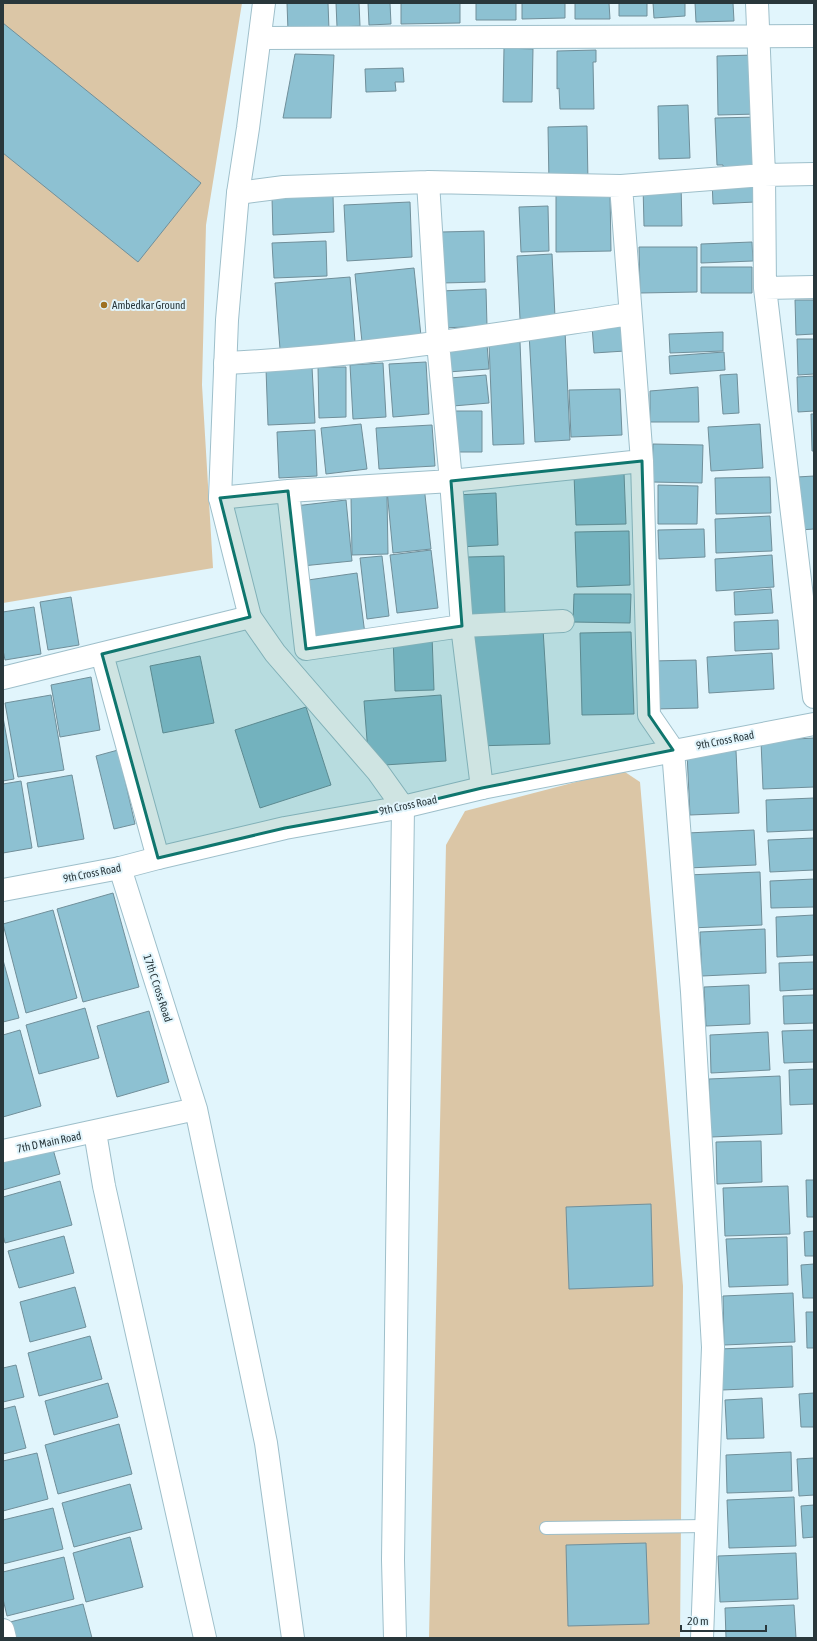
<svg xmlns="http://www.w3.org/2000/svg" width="817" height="1641" viewBox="0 0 817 1641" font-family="'Asap Condensed',sans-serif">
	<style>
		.green { fill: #dbc6a6 }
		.building { fill: #8dc1d2; stroke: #708f9a }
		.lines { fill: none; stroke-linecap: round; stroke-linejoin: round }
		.service-casing { stroke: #9ebfca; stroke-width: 14 }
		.minor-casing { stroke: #9ebfca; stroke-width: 24 }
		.tertiary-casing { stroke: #9ebfca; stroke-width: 24 }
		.service { stroke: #fff; stroke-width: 12 }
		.minor { stroke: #fff; stroke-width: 22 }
		.tertiary { stroke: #fff; stroke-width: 22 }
		.marked { fill: #0f766e; fill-opacity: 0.2; stroke: #0f766e; stroke-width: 3; stroke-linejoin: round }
		.poi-dot { fill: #9e7122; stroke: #e1f5fc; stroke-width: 1.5 }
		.labels { text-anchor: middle; stroke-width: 4; stroke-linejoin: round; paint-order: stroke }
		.poi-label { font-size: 11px; fill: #29373b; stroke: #e1f5fc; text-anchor: start }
		.street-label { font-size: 11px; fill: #29373b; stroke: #e1f5fc }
	</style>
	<rect width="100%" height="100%" fill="#e1f5fc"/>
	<path class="green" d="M3 3H242L206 225 202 385 213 568 3 603Z
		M622 770 640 782 683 1286 680 1638H429L446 845 465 811Z"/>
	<path class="building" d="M287 3H328L329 30 288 31Z
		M336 3H359L360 26 337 27Z
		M368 3H390L391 24 369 25Z
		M401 3H460V23L401 24Z
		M476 3H516V20H476Z
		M522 3H565V18L522 19Z
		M575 3H609L610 19H575Z
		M619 3H647V16H619Z
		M653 3H685V16L654 18Z
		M695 3H733L734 21 696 22Z
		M3 23 201 183 138 262 3 153Z
		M504 48 533 49 532 102H503Z
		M596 50V62H593L594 109H560L559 88 557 89V51Z
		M295 54 334 55 331 118H283Z
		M754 55 758 114 718 115 717 56Z
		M403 68 404 82H395L396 91 366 92 365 69Z
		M688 105 690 158 659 159 658 106Z
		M759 117 760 169 723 170V165H717L715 118Z
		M587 126 588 183 549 184 548 127Z
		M754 179 755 202 713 204 712 181Z
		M681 184 682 226H644L643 185Z
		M610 193 611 251 556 252V194Z
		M333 195 334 232 273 235 272 198Z
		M410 202 412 257 347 261 344 205Z
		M548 206 549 251 521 252 519 207Z
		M484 231 485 282 442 283 441 232Z
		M326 241 327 276 274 278 272 243Z
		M752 242 753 261 701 263V244Z
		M639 247H697V292L640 293Z
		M552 254 555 317 520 319 517 256Z
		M701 267H752V293H701Z
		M414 268 421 336 362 342 355 274Z
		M350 277 355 342 280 349 275 283Z
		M486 289 487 326 443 328 441 291Z
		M795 300H814V334L796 335Z
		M623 323 625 351 594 353 592 326Z
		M565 331 570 440 535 442 529 333Z
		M723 332V351L670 353 669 334Z
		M797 339H814V374L798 375Z
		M520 342 524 444 493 445 489 343Z
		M487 344 489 369 448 372 446 347Z
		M724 352 725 370 670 374 669 356Z
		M426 362 429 414 393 417 389 364Z
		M383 363 386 417 353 419 350 365Z
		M312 367 315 423 268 425 266 369Z
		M318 367H346V417L319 418Z
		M737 374 739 413 723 414 720 375Z
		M486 375 489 403 453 406 450 378Z
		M814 376V411L798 412 797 377Z
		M698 387 699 422H650V391Z
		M620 389 622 435 571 437 569 390Z
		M454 411H482V452H454Z
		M811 414H814V451H812Z
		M361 424 367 469 326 474 321 428Z
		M760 424 763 468 711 471 708 427Z
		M432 425 435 466 379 469 376 428Z
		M315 430 317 476 279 478 277 432Z
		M653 444 703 445 702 483 652 482Z
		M624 473 626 524 576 525 574 475Z
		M814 476V529L800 530 797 477Z
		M770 477 771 513 716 514 715 478Z
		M658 485 698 486 697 524H658Z
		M424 486 431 549 393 553 387 490Z
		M496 493 498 545 459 547 456 495Z
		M387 496 388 554 352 555 351 497Z
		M346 500 352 561 302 566 295 506Z
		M770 516 772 551 716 553 715 519Z
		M704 529 705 557 659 559 658 530Z
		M629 531 630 585 577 587 575 532Z
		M431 550 438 608 397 613 390 555Z
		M772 555 774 587 716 591 715 559Z
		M382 556 389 616 367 619 360 558Z
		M504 556 505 617 469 618 468 557Z
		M357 573 365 634 310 643 301 581Z
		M771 589 773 613 735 615 734 592Z
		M574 594H631L630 623 573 622Z
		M71 597 79 645 48 650 40 602Z
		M34 607 41 654 5 660 3 650V612Z
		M778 620 779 649 735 651 734 622Z
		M543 629 550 744 474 746 466 635Z
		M631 632 634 714 582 715 580 633Z
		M432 636 434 690 395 691 393 637Z
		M772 653 774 689 709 693 707 657Z
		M200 656 214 723 163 733 150 666Z
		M696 660 698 708 654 709 652 661Z
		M91 677 100 730 60 737 51 685Z
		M51 695 64 770 18 777 5 703Z
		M441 695 446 761 369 766 364 701Z
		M306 707 331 785 260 808 235 730Z
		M3 717 14 779 3 781Z
		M814 738V787L763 789 761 741Z
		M118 750 135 824 114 829 96 756Z
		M736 751 739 813 690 815 687 753Z
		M72 775 84 839 38 847 27 783Z
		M21 781 32 848 3 853V784Z
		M814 798V830L767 832 766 800Z
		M754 830 756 865 688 868 687 833Z
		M814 838V870L770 872 768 840Z
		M760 872 762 925 690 928 687 875Z
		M814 879V907L771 908 770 881Z
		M113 893 139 987 83 1002 57 909Z
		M53 910 77 998 26 1013 3 924Z
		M814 915V955L777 957 776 917Z
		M765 929 766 973 702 976 700 932Z
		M3 960 19 1018 3 1022Z
		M814 962V989L780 991 779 963Z
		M749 985 750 1024 706 1026 704 987Z
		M814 995V1023L784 1024 783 996Z
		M85 1008 99 1058 39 1074 26 1025Z
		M149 1011 169 1082 117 1097 97 1026Z
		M20 1030 41 1106 3 1117V1035Z
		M814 1030V1062L784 1063 782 1031Z
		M768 1032 770 1070 711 1073 710 1035Z
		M814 1069V1104L790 1105 789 1070Z
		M780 1076 782 1134 711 1137 709 1079Z
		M761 1141 762 1182 717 1184 716 1142Z
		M51 1142 60 1174 3 1190V1155Z
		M806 1180H814V1217H807Z
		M60 1181 72 1225 5 1243 3 1235V1197Z
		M788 1186 790 1234 725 1236 723 1188Z
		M651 1204 653 1286 569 1289 566 1207Z
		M814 1231V1256H805L804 1232Z
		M64 1236 74 1273 19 1288 8 1251Z
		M787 1237 788 1285 729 1287 726 1239Z
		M814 1264V1298H803L801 1265Z
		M75 1287 86 1327 30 1342 20 1302Z
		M793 1293 795 1342 724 1345 723 1296Z
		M806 1312H814V1348H807Z
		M90 1336 102 1379 39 1396 28 1353Z
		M792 1346 793 1387 722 1390 720 1349Z
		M16 1365 24 1397 3 1402V1368Z
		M108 1383 118 1417 54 1435 45 1401Z
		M814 1393V1427H801L799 1394Z
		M762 1398 764 1438 727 1439 725 1400Z
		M15 1406 26 1448 3 1454V1409Z
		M119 1424 132 1474 58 1494 45 1445Z
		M791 1452 792 1491 727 1493 726 1455Z
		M37 1453 48 1499 3 1511V1461Z
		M814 1458V1495L799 1496 797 1459Z
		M130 1484 142 1529 74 1547 62 1503Z
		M794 1497 796 1546 729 1548 727 1500Z
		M814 1505V1537L803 1538 801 1506Z
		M53 1508 63 1549 3 1564V1520Z
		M130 1537 143 1587 86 1602 73 1553Z
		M646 1543 649 1624 568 1626 566 1545Z
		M796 1553 798 1599 720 1602 718 1556Z
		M64 1557 74 1599 7 1616 3 1599V1572Z
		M83 1604 92 1638H14L10 1622Z
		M794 1605 796 1638H726L725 1608Z"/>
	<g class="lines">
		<defs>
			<path id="service" d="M546 1528 706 1526"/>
			<path id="minor" d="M757 3 764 175 765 288 814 697
				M261 38 814 36
				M428 182 438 343 451 481 462 626 482 788
				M621 186 642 461 649 715 673 750 692 992 713 1347 702 1638
				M238 193 284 187 428 182 621 186 764 175 814 174
				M765 288 814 287
				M225 363C361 357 496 334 630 314
				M288 491 306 649 462 626 563 621
				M220 498 288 491 451 481 642 461
				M102 654 158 858
				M3 678 250 617
				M120 868 196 1109 266 1443 293 1638
				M95 1132 104 1186 205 1638
				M3 1151 196 1109
				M3 1630 5 1638
				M395 1638 393 1560 403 807"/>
			<path id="tertiary" d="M264 3 248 128 238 193 227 320 220 498 250 617 275 653 378 772 403 807
				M3 890 120 868 158 858 285 828 403 807 482 788 814 724"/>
		</defs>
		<use href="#service" class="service-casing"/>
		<use href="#minor" class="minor-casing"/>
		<use href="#tertiary" class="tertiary-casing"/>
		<use href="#service" class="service"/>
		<use href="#minor" class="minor"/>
		<use href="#tertiary" class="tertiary"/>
	</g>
	<path class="marked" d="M642 461 649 715 673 750 482 788 403 807 285 828 158 858 102 654 250 617 220 498 288 491 306 649 462 626 451 481Z"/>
	<circle class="poi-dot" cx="104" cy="305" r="4"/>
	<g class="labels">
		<g class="poi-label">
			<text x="112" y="309">Ambedkar Ground</text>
		</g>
		<g class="street-label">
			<text transform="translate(725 740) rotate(-11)" y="4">9th Cross Road</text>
			<text transform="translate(408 805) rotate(-12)" y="4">9th Cross Road</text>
			<text transform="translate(92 873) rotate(-11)" y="4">9th Cross Road</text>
			<text transform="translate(158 988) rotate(72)" y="4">17th C Cross Road</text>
			<text transform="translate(49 1142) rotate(-12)" y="4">7th D Main Road</text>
		</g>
	</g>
	<rect width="817" height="1641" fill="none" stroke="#29373b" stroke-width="8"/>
	<path d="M681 1625v6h85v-6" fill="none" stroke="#29373b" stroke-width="2"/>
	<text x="687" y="1625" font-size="12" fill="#29373b" stroke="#e1f5fc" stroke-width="3" paint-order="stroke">20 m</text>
</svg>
